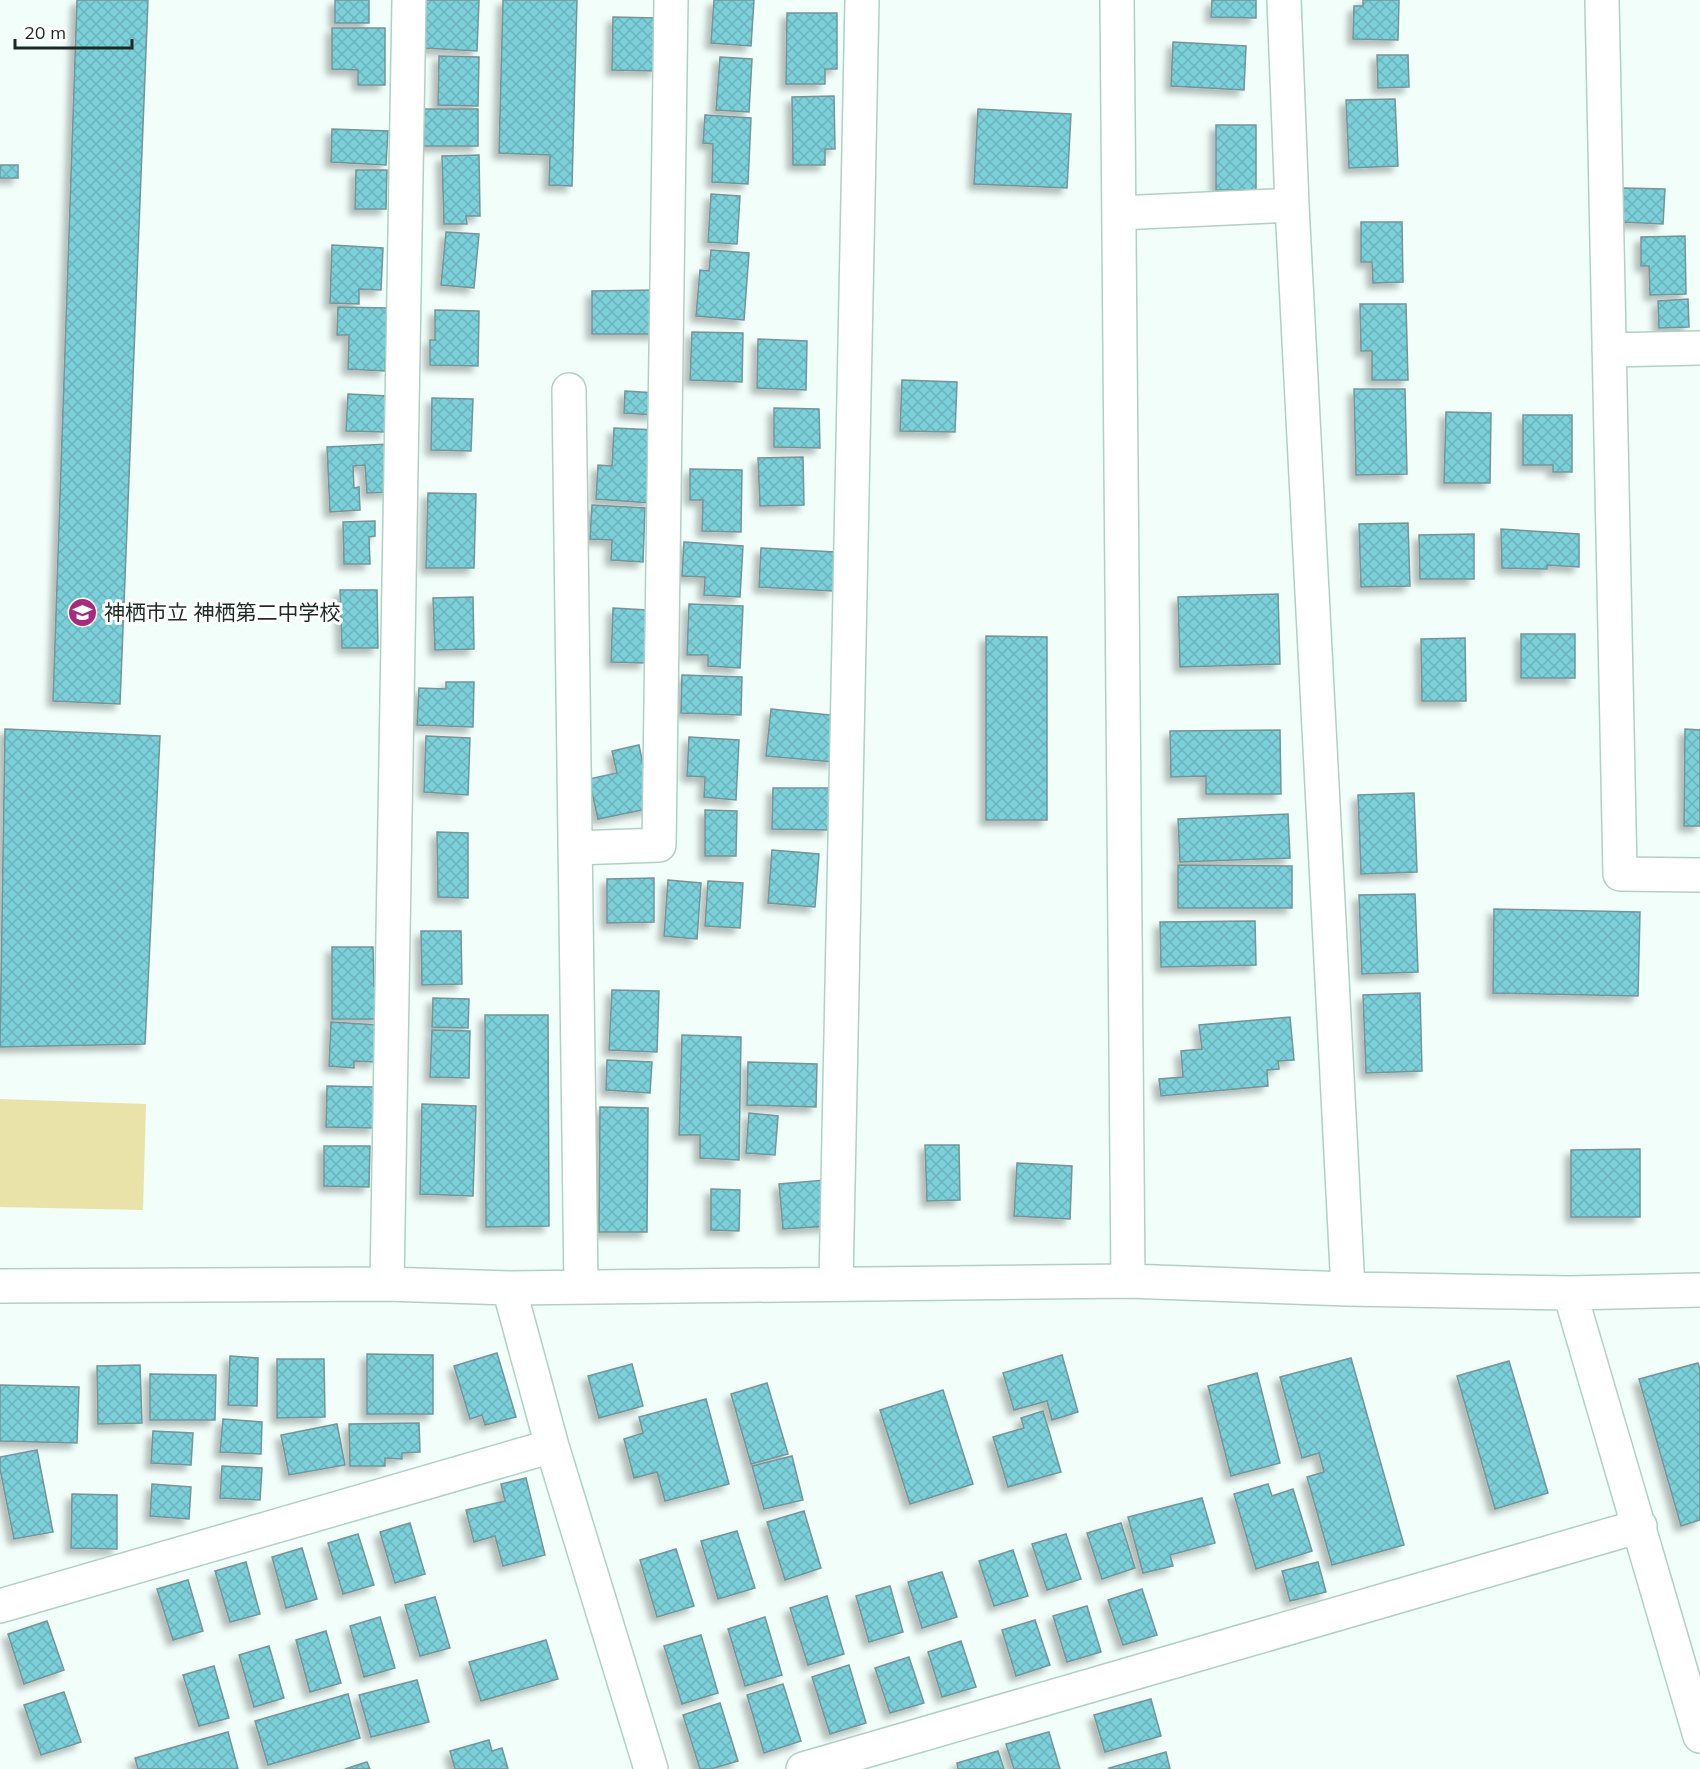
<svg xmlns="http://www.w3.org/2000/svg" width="1700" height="1769" viewBox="0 0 1700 1769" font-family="Mulish,'Noto Sans JP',sans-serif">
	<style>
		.garden { fill: #e9e2a9 }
		.building { fill: url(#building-cross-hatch); stroke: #749599; stroke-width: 1.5; filter: url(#shadow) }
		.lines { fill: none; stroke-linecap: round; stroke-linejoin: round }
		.minor-casing { stroke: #b1d0c4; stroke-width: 36 }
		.minor { stroke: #fff; stroke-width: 33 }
		.labels { text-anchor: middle; stroke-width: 6; stroke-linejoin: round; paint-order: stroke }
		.poi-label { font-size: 21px; fill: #1d2924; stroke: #fff; text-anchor: start }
	</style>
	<defs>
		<pattern id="building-cross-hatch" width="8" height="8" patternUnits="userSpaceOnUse" patternTransform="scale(1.5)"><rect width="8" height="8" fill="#7bd0da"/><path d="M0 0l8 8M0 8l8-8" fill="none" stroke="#6ab3bb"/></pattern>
		<filter id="shadow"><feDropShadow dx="-5.5" dy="5.5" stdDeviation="3" flood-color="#0004"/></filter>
	</defs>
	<rect width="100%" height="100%" fill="#f1fef9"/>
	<path class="garden" d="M0 1099 146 1104 143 1210 0 1207Z"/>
	<path class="building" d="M77 0H148L120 704 53 701Z
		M335 0H369V23H335Z
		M426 0H479L477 51 425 48Z
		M503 0H577L572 186 549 185 550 155 499 153Z
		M714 0H754L751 46 711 43Z
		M1212 0H1256V18L1211 17Z
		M1363 0H1399L1398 40 1353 39 1354 6H1363Z
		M787 13H837V69H825V84H786Z
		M613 17 656 18V71L612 70Z
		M332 28H385V85H358V70L332 69Z
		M1173 42 1246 46 1244 90 1171 86Z
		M1377 55H1408L1409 87 1378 88Z
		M439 56 479 57 478 106 438 105Z
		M720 57 752 59 749 112 716 110Z
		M834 96 835 149H825V165H793L792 97Z
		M1395 99 1398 166 1349 168 1346 100Z
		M424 109H478V146H424Z
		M978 109 1071 114 1067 188 974 184Z
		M705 115 751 118 748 184 712 182 713 144 703 143Z
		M1216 125H1256V190H1216Z
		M332 129 388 131 386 165 331 162Z
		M479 155 480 216H466L467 224H444L442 156Z
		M0 165H18V178H0Z
		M356 170H387L386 209H355Z
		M1623 188 1665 189 1663 224 1622 222Z
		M711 194 740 196 737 244 708 242Z
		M1361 222H1402L1403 282 1373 283 1372 262H1361Z
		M446 232 479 234 474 288 441 285Z
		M1685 236 1686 294 1650 295 1649 266H1641V237Z
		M332 245 383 248 381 290 359 289V304L330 303Z
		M711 250 749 253 744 320 696 316 700 270 709 271Z
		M657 290V334H592V291Z
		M1688 299 1689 327 1659 328 1658 301Z
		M1360 304H1406L1408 380H1372V351H1361Z
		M338 307 387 308 385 371 348 369 349 335H337Z
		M435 310 479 311 478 366 430 365V340H435Z
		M692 332 743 333 742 382 690 380Z
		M758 339 807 341 806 390 757 388Z
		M902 380 957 382 955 432 900 431Z
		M1354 389H1405L1407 474 1356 475Z
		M625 391 657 393 655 415 624 413Z
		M348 394 387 396 385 432 346 431Z
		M432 398 473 399 471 451 431 450Z
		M774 408 819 409 820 448 774 447Z
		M1446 412 1491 413 1490 483H1444Z
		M1523 415H1572V472H1553V465H1523Z
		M614 428 656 430 651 503 596 499 598 465 612 466Z
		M389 444 391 492 367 493 365 465 353 466 354 488 359 487 360 510 330 512 327 447Z
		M803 457 804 505 760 506 758 458Z
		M690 469 742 470 741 532 702 531 703 500H690Z
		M428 493 476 494 474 568H426Z
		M592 505 645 508 643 562 611 560 612 540 590 539Z
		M375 521V536L369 537 370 564H344L343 522Z
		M1408 523 1410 586 1361 587 1359 524Z
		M1501 529 1579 534V567L1547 565V569L1502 568Z
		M1474 534V579H1420L1419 535Z
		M684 542 743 546 740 597 704 595 705 577 682 576Z
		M761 548 835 552 833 591 759 587Z
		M340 590H377L378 648H342Z
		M1278 594 1280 664 1180 667 1178 597Z
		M473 597 474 649 435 650 433 598Z
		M689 604 743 606 740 668 708 666V655H687Z
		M613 608 647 610 645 663 611 662Z
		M1521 634H1575V678H1521Z
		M986 636 1047 637V820H986Z
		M1465 638 1466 701H1422L1421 639Z
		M682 675 742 677 741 715 681 713Z
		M446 682H474L473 727 417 725 419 688 446 689Z
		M771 709 839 716 834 762 766 756Z
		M5 729 160 736 145 1044 0 1047Z
		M1685 729 1700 730V826H1684Z
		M1280 730 1281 794H1206V776L1171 777 1170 731Z
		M426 736 470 738 468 795 424 792Z
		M689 737 739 740 736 800 704 797 705 777 687 776Z
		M639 745 652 808 598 819 589 779 617 773 612 751Z
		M773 788H829V830L772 829Z
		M1414 793 1417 872 1361 874 1358 795Z
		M705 810 737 811 736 856H705Z
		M1288 814 1290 858 1180 862 1178 819Z
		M437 832 468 833V898L438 897Z
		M772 850 819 854 815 907 768 903Z
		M1178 865 1292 866V908H1178Z
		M654 878V922L607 923V879Z
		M668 880 701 883 697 939 664 936Z
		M708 881 743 883 740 928 705 926Z
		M1415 894 1418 972 1362 974 1359 895Z
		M1494 909 1640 912 1638 996 1493 993Z
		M1255 921 1256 965 1161 967 1160 922Z
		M421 931H461L462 984 422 985Z
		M332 947H373L374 986H381V1019H332Z
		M612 990 659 991 657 1052 609 1050Z
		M1420 993 1422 1071 1366 1073 1363 995Z
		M433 998 469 999 468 1028 432 1027Z
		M485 1015H548L549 1226 486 1227Z
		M1290 1017 1294 1060 1278 1061 1279 1069 1267 1070 1268 1086 1161 1096 1159 1079 1183 1077 1181 1051 1202 1049 1199 1025Z
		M331 1022 378 1025 376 1062 354 1061V1068L329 1066Z
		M432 1030 470 1031 469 1078 430 1077Z
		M682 1035 741 1037 739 1160 700 1158V1135H679Z
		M607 1060 652 1062 650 1093 606 1090Z
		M748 1062 817 1064 816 1107 747 1105Z
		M327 1086 376 1087 375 1128 326 1127Z
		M422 1104 476 1106 473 1196 420 1194Z
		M600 1107 648 1108 647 1232H599Z
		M749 1113 778 1116 775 1155 746 1153Z
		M925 1145H959L960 1200 927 1201Z
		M324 1146H370L369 1187 324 1186Z
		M1640 1149V1217H1571V1150Z
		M1017 1163 1072 1166 1070 1219 1014 1216Z
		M826 1180 829 1226 783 1229 779 1184Z
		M711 1189 740 1190 739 1231 711 1230Z
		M497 1353 516 1417 485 1425 482 1415 470 1419 454 1366Z
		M367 1354 433 1355V1414H367Z
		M1062 1355 1078 1412 1052 1420 1047 1401 1014 1410 1003 1373Z
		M230 1356 258 1358 257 1406 228 1405Z
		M1351 1358 1404 1545 1332 1565 1307 1477 1324 1472 1319 1453 1302 1458 1280 1377Z
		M277 1359H324L325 1417 277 1418Z
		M1509 1361 1548 1493 1495 1509 1457 1376Z
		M1698 1363 1700 1370V1520L1681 1526 1639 1379Z
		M632 1364 643 1406 599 1418 588 1376Z
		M140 1365 142 1423 98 1424 97 1366Z
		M1257 1373 1280 1463 1231 1476 1208 1386Z
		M150 1374 216 1375 215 1420H150Z
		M767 1383 788 1454 751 1464 731 1394Z
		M0 1385 79 1387 77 1443 0 1441Z
		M943 1390 973 1484 910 1504 880 1410Z
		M706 1399 729 1484 665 1501 657 1472 634 1478 624 1439 643 1433 639 1417Z
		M1043 1411 1061 1472 1008 1487 993 1437 1024 1428 1021 1418Z
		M223 1419 262 1422 261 1454 220 1452Z
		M419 1423 420 1452 402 1453V1459L385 1458V1466H350L349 1424Z
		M337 1424 345 1465 289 1475 281 1435Z
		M153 1431 193 1433 191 1465 151 1463Z
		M37 1450 53 1532 14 1539 0 1469V1457Z
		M792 1456 803 1500 764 1509 752 1466Z
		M222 1466 262 1468 260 1500 220 1498Z
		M526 1478 545 1555 503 1566 495 1536 474 1542 466 1510 505 1501 501 1484Z
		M152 1484 191 1487 189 1519 150 1516Z
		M1268 1484 1272 1496 1293 1489 1312 1551 1256 1569 1234 1494Z
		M72 1494 117 1495V1549L71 1548Z
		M1202 1498 1215 1543 1170 1555 1173 1566 1143 1573 1128 1517Z
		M804 1511 821 1568 785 1580 767 1522Z
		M410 1523 425 1574 395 1583 380 1532Z
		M1121 1523 1135 1568 1102 1579 1087 1533Z
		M737 1531 755 1588 718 1599 701 1541Z
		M358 1534 374 1585 343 1594 328 1543Z
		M1066 1534 1081 1579 1047 1590 1032 1544Z
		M302 1548 317 1599 286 1608 272 1557Z
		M676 1549 694 1606 657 1617 640 1560Z
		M1013 1550 1028 1596 994 1606 979 1561Z
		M246 1562 260 1614 230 1622 215 1571Z
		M1318 1562 1326 1592 1290 1601 1282 1571Z
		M942 1572 957 1617 922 1628 908 1582Z
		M188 1580 203 1631 173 1640 157 1589Z
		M890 1586 903 1632 869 1642 856 1596Z
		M1142 1589 1157 1635 1123 1645 1108 1600Z
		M827 1596 844 1654 808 1665 790 1608Z
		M435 1597 450 1648 420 1656 405 1605Z
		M1087 1606 1101 1652 1067 1662 1053 1616Z
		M380 1617 395 1668 364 1677 350 1626Z
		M765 1617 782 1675 745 1686 728 1629Z
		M1035 1620 1050 1665 1016 1676 1002 1630Z
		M47 1621 64 1670 24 1684 8 1634Z
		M326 1631 341 1683 310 1692 296 1640Z
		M701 1635 718 1693 682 1704 664 1646Z
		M546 1640 558 1679 481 1701 469 1662Z
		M961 1641 976 1687 942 1697 928 1652Z
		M269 1646 284 1698 254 1707 239 1655Z
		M909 1657 924 1703 890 1713 875 1668Z
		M849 1665 866 1723 830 1734 812 1677Z
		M214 1666 229 1718 199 1726 183 1675Z
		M417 1680 429 1722 371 1737 359 1695Z
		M783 1684 801 1741 764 1753 747 1695Z
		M64 1692 81 1742 41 1755 24 1705Z
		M348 1694 360 1738 268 1765 255 1721Z
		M1151 1699 1161 1736 1105 1752 1094 1715Z
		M720 1703 738 1761 711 1769H700L683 1715Z
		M228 1732 238 1769H138L135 1758Z
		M1049 1732 1060 1769H1014L1006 1744Z
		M489 1740 492 1751 502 1748 508 1769H455L450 1751Z
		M998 1751 1004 1769H958L957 1763Z
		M1166 1752 1170 1769H1109V1768Z
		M367 1762 370 1769H345Z"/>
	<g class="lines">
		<defs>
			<path id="minor" d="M1117 0 1128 1281
				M1284 0 1292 205 1348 1289
				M1602 0 1620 874 1700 875
				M1119 213 1292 205
				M1609 350 1700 348
				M569 390 581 1287
				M575 848 659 845 671 0
				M836 1283 862 0
				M387 1284 409 0
				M0 1286 387 1284 509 1288 1128 1281 1348 1289 1570 1293 1700 1290
				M509 1288 552 1446 651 1769
				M1570 1293 1700 1736
				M0 1606 552 1446
				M803 1769 1640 1526"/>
		</defs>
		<use href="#minor" class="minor-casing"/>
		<use href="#minor" class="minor"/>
	</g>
	<defs>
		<symbol id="school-disc" viewBox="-11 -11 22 22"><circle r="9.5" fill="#a62b7f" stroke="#fff"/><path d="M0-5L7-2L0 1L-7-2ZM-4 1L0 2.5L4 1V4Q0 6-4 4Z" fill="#fff"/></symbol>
	</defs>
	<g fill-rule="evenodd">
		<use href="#school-disc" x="66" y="596" width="33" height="33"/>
	</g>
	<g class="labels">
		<g class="poi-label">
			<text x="104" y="620">神栖市立 神栖第二中学校</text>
		</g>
	</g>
	<path d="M15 39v9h117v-9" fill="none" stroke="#1d2924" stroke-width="3"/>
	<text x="24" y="39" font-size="18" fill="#1d2924" stroke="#ffffff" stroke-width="4.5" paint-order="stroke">20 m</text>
</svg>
